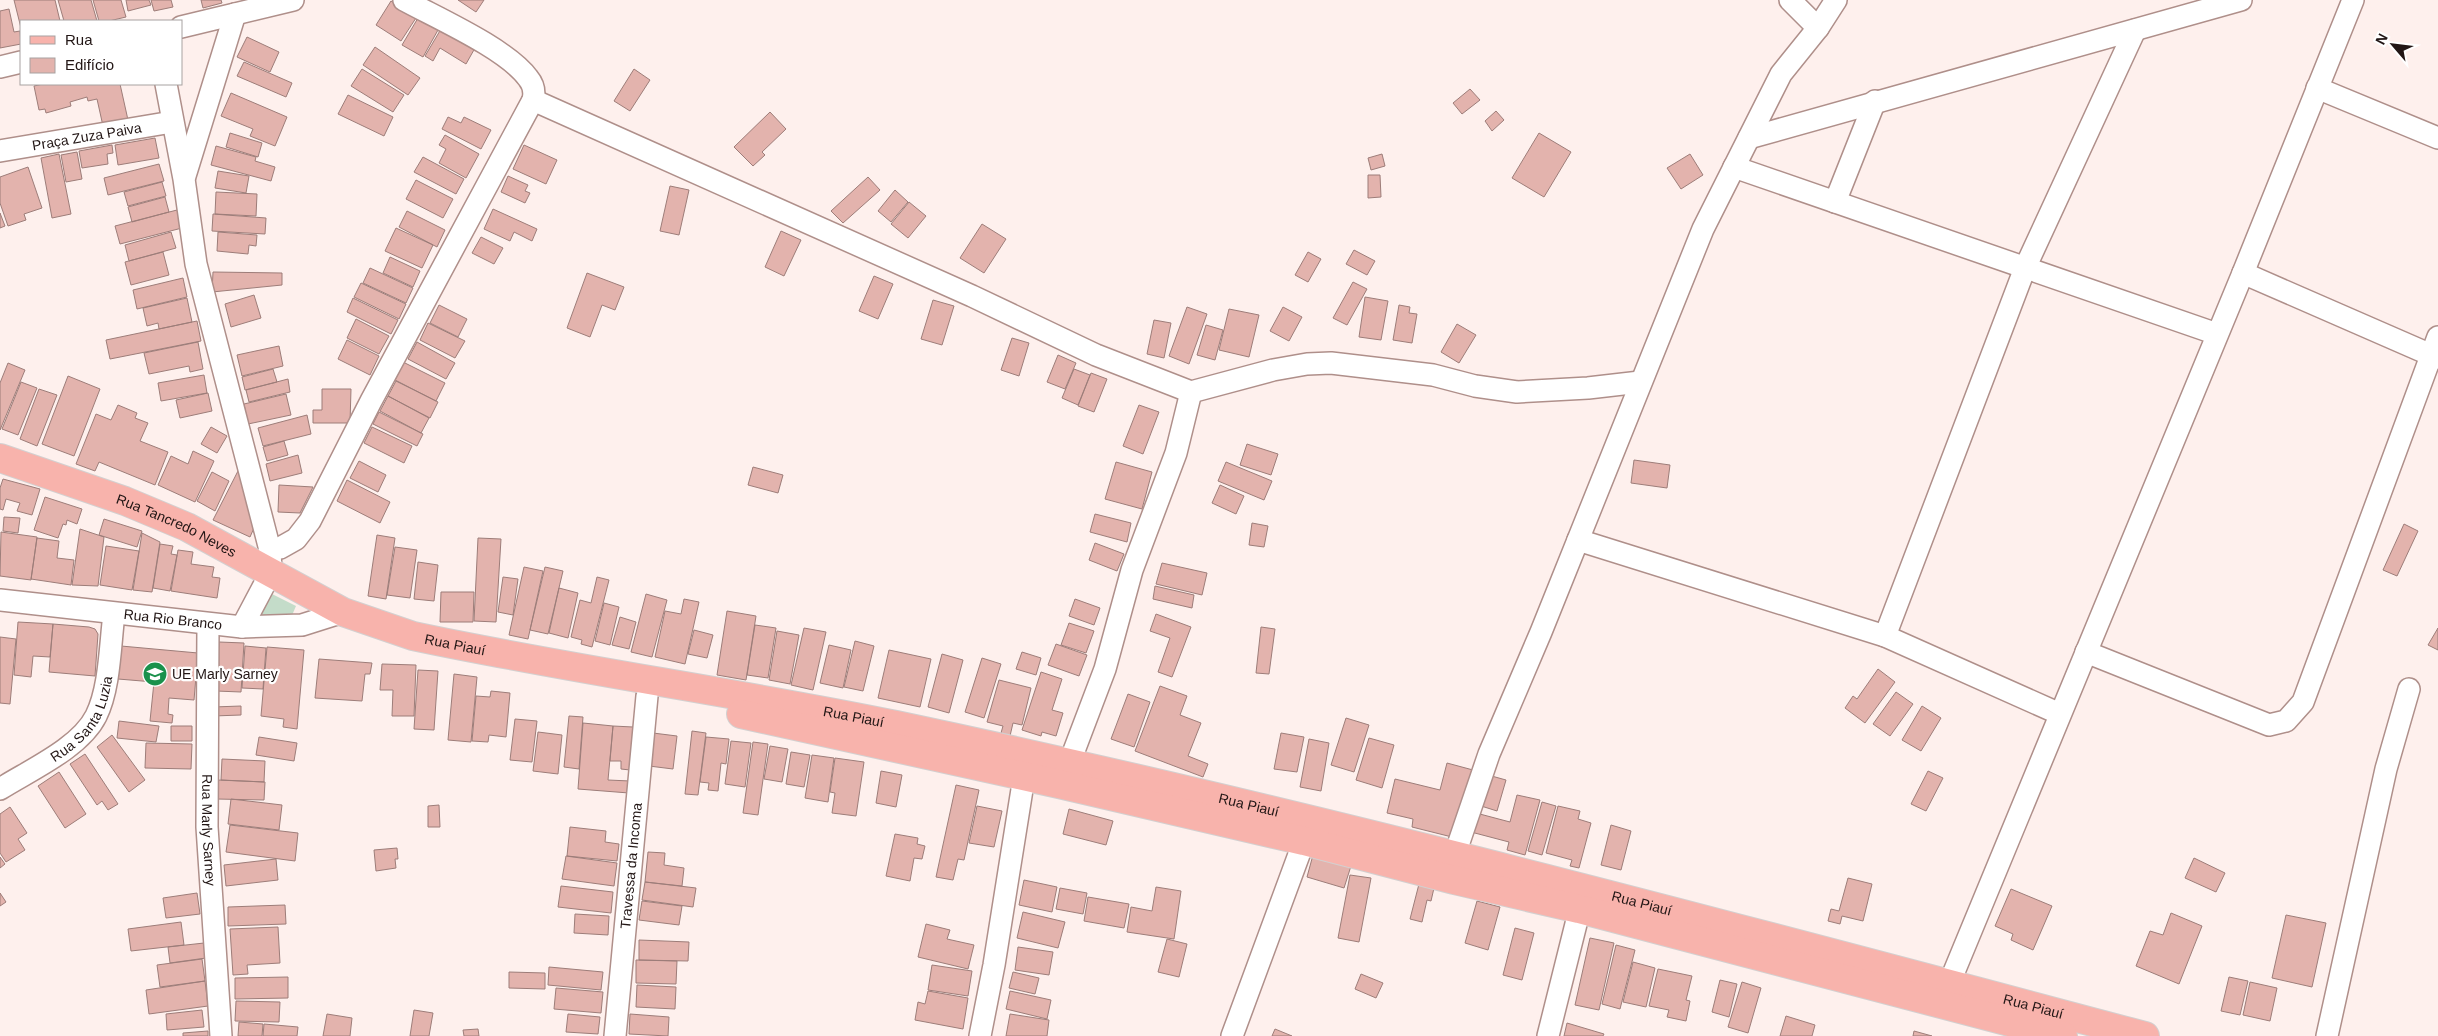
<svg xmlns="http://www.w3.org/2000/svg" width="2438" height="1036" viewBox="0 0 2438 1036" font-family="Helvetica,sans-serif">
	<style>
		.green { fill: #c4dcc9 }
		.building { fill: #e3b3ad; stroke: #9d7d79 }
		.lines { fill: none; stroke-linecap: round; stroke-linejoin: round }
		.street-casing { stroke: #af8f8a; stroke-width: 24 }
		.primary-casing { stroke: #d3d0d0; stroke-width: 30 }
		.street { stroke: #fff; stroke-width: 21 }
		.primary { stroke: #f8b3ac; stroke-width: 28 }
		.labels { text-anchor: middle; stroke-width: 4.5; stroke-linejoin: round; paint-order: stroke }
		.street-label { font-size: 14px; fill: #221615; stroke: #fff }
		.poi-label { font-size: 14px; fill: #221615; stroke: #fff; text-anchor: start }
	</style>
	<rect width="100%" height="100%" fill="#fef0ed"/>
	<path class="green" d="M268 592 296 606 290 620 261 615 258 611Z"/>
	<path class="building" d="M14 0H55L60 21H21V28Z
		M58 0H91L97 21H64Z
		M93 0H121L126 17 109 21H99Z
		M126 0H149L151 5 128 11Z
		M151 0H171L173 7 154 11Z
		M201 0H221L222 3 203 8Z
		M458 0H484L476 12Z
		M391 1 416 18 401 41 376 25Z
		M9 9 14 32 20 31 21 44 0 48V11Z
		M418 18 438 30 423 57 402 45Z
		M441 29 475 48 466 64 440 48 433 61 425 56Z
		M247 37 279 52 270 72 237 57Z
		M375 47 420 78 408 95 363 65Z
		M244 62 292 83 286 97 237 76Z
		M362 69 404 95 393 112 351 86Z
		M634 69 650 80 630 111 614 101Z
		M43 84H120L128 120 103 126 97 99 88 101 87 97 70 102 71 106 46 113 45 109 39 110 34 86Z
		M1470 89 1480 100 1462 114 1453 103Z
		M231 93 287 117 275 146 250 136 253 129 221 116Z
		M348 95 393 117 384 136 338 114Z
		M1496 111 1504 120 1492 131 1485 121Z
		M770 112 786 129 762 152 765 155 753 166 734 147Z
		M448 117 461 123 464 117 491 130 481 149 442 129Z
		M230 133 262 143 258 157 226 147Z
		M1539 133 1571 152 1544 197 1512 178Z
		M445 135 479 154 466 178 439 163 446 149 439 145Z
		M155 138 159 158 118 165 115 145Z
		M112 145 113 153 107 154 108 164 82 168 79 151Z
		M524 145 557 160 546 184 513 169Z
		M216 146 256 157 255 161 275 167 271 181 211 165Z
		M77 152 82 179 66 182 61 155Z
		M59 154 71 214 52 218 41 158Z
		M1382 154 1385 166 1371 170 1368 158Z
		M1690 154 1703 175 1681 189 1667 168Z
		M423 157 464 179 456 194 414 172Z
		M159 164 164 181 108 195 104 178Z
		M28 167 42 208 24 214 26 220 8 226 0 203V177Z
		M218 171 249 176 246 193 215 188Z
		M1368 175H1380L1381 197 1368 198Z
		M508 176 528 185 525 191 530 193 525 203 501 192Z
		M868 177 880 190 843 223 831 211Z
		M416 180 453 199 443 218 406 199Z
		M162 182 166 196 128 206 124 192Z
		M670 186 689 190 679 235 660 231Z
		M895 190 908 202 891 222 878 211Z
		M216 192 257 194 256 216 215 214Z
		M165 197 169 212 132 222 128 207Z
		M909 202 926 216 908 238 891 224Z
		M493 209 537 229 532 241 514 232 510 241 484 229Z
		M177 210 182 228 120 244 115 226Z
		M407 211 445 230 437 247 399 227Z
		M0 213 5 226 0 228Z
		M213 214 266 218 265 234 212 231Z
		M982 224 1006 239 984 273 960 258Z
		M396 228 433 245 422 268 385 251Z
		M781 231 801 240 784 276 765 267Z
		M171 232 176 248 129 261 125 245Z
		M218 232 257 235 256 246 249 245 248 254 217 251Z
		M481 237 503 248 494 264 472 253Z
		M1354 250 1375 261 1367 275 1346 264Z
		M163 252 169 275 131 285 125 262Z
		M1308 252 1321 259 1308 282 1295 275Z
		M390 257 420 271 413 287 383 273Z
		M370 268 413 288 406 303 363 283Z
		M213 272 282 273V285L212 292Z
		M587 273 624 287 615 310 602 305 590 337 567 328Z
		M874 276 893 284 878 319 859 311Z
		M183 278 187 297 137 309 133 290Z
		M1353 282 1367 289 1347 325 1333 318Z
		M361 283 406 304 399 319 354 297Z
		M254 295 261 318 231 327 225 304Z
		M1365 297 1388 301 1381 340 1359 337Z
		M187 298 192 322 159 329 158 323 147 326 143 308Z
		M353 298 398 320 391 334 347 312Z
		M933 300 954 306 942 345 921 339Z
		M439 305 467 319 458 337 430 323Z
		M1399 305 1410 307 1409 313 1417 314 1412 343 1393 340Z
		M1187 307 1207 314 1189 364 1169 356Z
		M1283 307 1302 317 1289 341 1270 331Z
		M1229 309 1259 315 1249 357 1219 350Z
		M356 319 389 336 379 354 347 338Z
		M1154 320 1171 323 1164 358 1147 354Z
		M197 321 201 341 110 359 106 340Z
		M428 323 465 341 455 358 420 340Z
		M1457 324 1476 335 1459 363 1441 352Z
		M1206 325 1223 330 1215 360 1197 355Z
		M1012 338 1029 343 1019 376 1001 370Z
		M347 340 379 356 370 375 338 359Z
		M198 342 203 369 190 372 189 366 149 374 144 353Z
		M417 342 455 363 446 379 408 359Z
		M279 346 283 366 242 376 237 355Z
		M1058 355 1076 363 1065 389 1047 382Z
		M403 362 445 383 436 401 395 380Z
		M8 363 25 370 0 430V383Z
		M273 369 277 382 245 390 242 377Z
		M1074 369 1090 375 1078 405 1062 398Z
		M1091 373 1107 379 1094 412 1078 406Z
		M204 375 207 393 161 401 158 383Z
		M68 376 100 389 74 456 42 444Z
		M288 379 290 392 249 402 246 390Z
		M396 381 438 402 430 418 388 396Z
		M21 382 37 388 18 435 2 429Z
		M39 389 57 395 37 446 20 439Z
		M322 389H351L350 423H313V410H322Z
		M208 393 212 411 180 418 176 400Z
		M286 394 291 415 248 424 244 404Z
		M388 396 429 418 421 433 380 411Z
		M118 405 137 413 135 418 148 423 140 441 168 452 155 485 99 462 95 471 76 464 96 414 111 420Z
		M1139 405 1159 412 1143 454 1123 446Z
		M379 412 423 434 417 446 373 424Z
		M307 415 311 434 263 446 258 428Z
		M211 427 227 436 217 453 201 444Z
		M372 427 412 446 404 463 364 443Z
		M284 441 288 455 267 461 263 447Z
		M1247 444 1278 454 1271 475 1240 465Z
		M193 451 214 461 195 502 158 485 171 456 188 464Z
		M298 455 302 473 270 481 266 464Z
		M1634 460 1670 465 1667 488 1631 483Z
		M359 461 386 475 378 492 350 478Z
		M1116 462 1152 472 1142 509 1105 499Z
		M1226 462 1272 481 1264 500 1218 481Z
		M753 467 783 475 778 493 748 485Z
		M239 469 254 528 250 537 213 520Z
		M212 472 229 481 215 511 197 501Z
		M3 479 40 489 32 515 17 511 20 503 6 499 3 510 0 509V488Z
		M347 480 390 502 380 523 337 501Z
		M279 485 313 487 300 513 278 512Z
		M1220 485 1244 496 1236 514 1212 503Z
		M45 497 82 509 77 524 67 520 66 525 63 524 58 538 34 530Z
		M1095 514 1131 523 1127 542 1090 532Z
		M4 517 20 518 18 533 3 531Z
		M104 519 142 531 137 547 99 535Z
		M1252 523 1268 526 1264 547 1249 545Z
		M2404 524 2418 531 2397 576 2383 570Z
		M80 529 104 537 98 586 72 585Z
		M1 532 37 537 31 580 0 576Z
		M142 533 160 542 152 592 133 590Z
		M377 535 395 538 386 599 368 596Z
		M37 538 59 541 57 558 74 560 71 585 31 579Z
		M478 538 501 539 496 622 474 621Z
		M1095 543 1124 554 1117 571 1089 560Z
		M160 544 173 546 171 554 177 555 170 591 153 588Z
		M106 546 139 551 132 590 100 585Z
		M395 547 417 550 410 598 387 595Z
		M178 550 193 552 191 564 214 567 212 577 220 578 217 598 171 591Z
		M418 562 438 565 434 601 414 599Z
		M1162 563 1207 573 1202 595 1156 584Z
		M524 567 543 571 528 639 509 635Z
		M545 567 563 571 548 634 530 630Z
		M503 577 518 579 513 615 498 612Z
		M597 577 609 580 592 647 581 644 582 640 571 637 580 600 591 603Z
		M1155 586 1194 595 1192 608 1153 599Z
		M559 588 578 593 568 638 549 633Z
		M441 592H474L473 622H440Z
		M646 594 667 600 652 657 631 652Z
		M684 599 699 602 685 664 655 657 665 611 681 614Z
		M1075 599 1100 608 1094 625 1069 616Z
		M604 603 619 607 610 645 595 641Z
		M727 611 756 616 746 680 717 675Z
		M1156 614 1191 627 1172 677 1158 672 1170 638 1150 631Z
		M620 617 636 622 629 649 612 645Z
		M18 622 53 624 50 657 33 656 31 677 14 675Z
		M1069 623 1094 631 1086 653 1061 645Z
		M53 624 89 627 95 629 98 634 95 676 49 672Z
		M755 625 776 628 768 678 747 675Z
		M1261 627 1275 629 1269 674 1256 673Z
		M804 628 826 632 813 690 791 685Z
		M2438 628V650L2428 645Z
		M694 630 713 635 707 658 688 654Z
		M777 631 799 635 790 684 769 680Z
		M0 637 16 639 10 704 0 703Z
		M855 641 874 646 863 691 844 687Z
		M219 642 244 643 241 692 216 691Z
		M1056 644 1087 655 1079 676 1048 665Z
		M829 645 851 650 843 688 820 683Z
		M121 646 198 653 194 700 169 698 168 714 173 715 172 723 150 721 154 682 118 679Z
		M245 646 266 648 263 689 242 688Z
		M267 647 304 650 297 729 283 727 284 719 261 716Z
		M889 650 931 659 920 707 878 698Z
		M1022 652 1041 658 1036 675 1016 669Z
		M942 654 963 660 949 713 928 707Z
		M982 658 1001 664 984 718 965 712Z
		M319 659 372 663 370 674H365L362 701 315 698Z
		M382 664 416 665 414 716H392L393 690H380Z
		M1878 669 1895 682 1865 723 1845 708 1853 696 1857 699Z
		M418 670 438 671 434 730 414 729Z
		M1041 672 1062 679 1052 710 1063 713 1056 736 1042 732 1041 736 1022 730Z
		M454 674 477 677 471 742 448 740Z
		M999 680 1031 688 1022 725 1013 723 1010 736 1001 733 1003 726 987 722Z
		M1160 686 1187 696 1180 715 1201 723 1188 756 1208 764 1203 777 1135 751Z
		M491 691 510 693 506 737 489 735 488 742 472 741 476 696 490 697Z
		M1896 692 1913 704 1890 736 1873 724Z
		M1128 694 1150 702 1134 747 1111 739Z
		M241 706V715L213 716V707Z
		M1922 706 1941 718 1921 751 1902 740Z
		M569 716 583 717 579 769 564 767Z
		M1346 718 1369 725 1354 772 1331 765Z
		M515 719 537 721 532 762 510 760Z
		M119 721 159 726 156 742 117 738Z
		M583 723 613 726 608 780 630 781 629 793 578 789Z
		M171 726H192V741H171Z
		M613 726 633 727 630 770 621 769V761H610Z
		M692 731 706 733 698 795 685 794Z
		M538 732 562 735 558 774 533 771Z
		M653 733 677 736 673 769 649 766Z
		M1281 733 1304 737 1297 772 1274 769Z
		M112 735 145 780 129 792 97 747Z
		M259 737 297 743 294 761 256 755Z
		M706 737 729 739 726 764 721 763 718 791 708 790 709 783 700 782Z
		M1369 738 1394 745 1382 788 1356 780Z
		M1309 739 1329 743 1321 791 1300 787Z
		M731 741 751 743 745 787 725 784Z
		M753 742 768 744 758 815 743 813Z
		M146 743 192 744 191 769 145 768Z
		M770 746 788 749 782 782 764 779Z
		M791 752 810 755 804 787 786 784Z
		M85 754 118 804 108 810 102 801 97 805 70 764Z
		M812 755 834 758 828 802 805 798Z
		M835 758 864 762 856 816 832 813 835 793 830 792Z
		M222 759 265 761 264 782 221 780Z
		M1447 763 1473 770 1456 838 1412 827 1413 819 1387 813 1395 779 1440 790Z
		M881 771 902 775 896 807 876 803Z
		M1928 771 1943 778 1926 811 1911 804Z
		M59 772 86 814 65 828 38 786Z
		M1488 775 1506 780 1497 811 1478 805Z
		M217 780 265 782 264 800 216 799Z
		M956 785 979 790 964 860 958 859 953 880 936 877Z
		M1517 795 1540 800 1525 855 1507 850 1509 842 1471 832 1476 813 1510 822Z
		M231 799 282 805 279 830 228 824Z
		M1542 802 1556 806 1542 855 1528 851Z
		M439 805 440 827H428V806Z
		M977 806 1002 811 994 847 969 843Z
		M1558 806 1580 811 1578 819 1591 823 1579 868 1570 866 1572 860 1546 853Z
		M10 807 27 833 18 839 25 850 6 862 0 853V814Z
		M1069 809 1113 821 1106 845 1063 834Z
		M230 825 298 833 295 861 226 852Z
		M1611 825 1631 831 1621 870 1601 865Z
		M570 827 606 831 605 842 619 844 617 861 567 856Z
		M895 834 918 838 917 844 925 846 922 859 914 858 910 881 886 876Z
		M397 848 398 859H395L396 868 376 871 374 850Z
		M648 852 665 853 664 865 684 868 682 886 645 882Z
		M1313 855 1351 866 1344 888 1307 877Z
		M566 856 617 863 614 886 562 879Z
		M0 857 5 864 0 868Z
		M2194 858 2225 873 2216 892 2185 878Z
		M276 859 278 880 226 886 224 865Z
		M1350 875 1371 878 1359 942 1338 938Z
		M1848 878 1872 884 1863 921 1842 916 1840 924 1828 921 1831 909 1839 911Z
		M1024 880 1057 887 1052 912 1019 905Z
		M645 882 696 888 693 907 642 900Z
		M1419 884 1434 888 1431 901 1427 900 1422 922 1410 919Z
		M561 886 613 892 611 913 558 907Z
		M1156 887 1181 891 1174 939 1127 932 1131 907 1152 911Z
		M1060 888 1087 893 1083 914 1056 909Z
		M2011 889 2052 906 2033 950 2011 940 2013 934 1995 926Z
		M0 893 6 902 0 906Z
		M197 893 200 914 166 918 163 898Z
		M1088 897 1129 904 1124 928 1084 921Z
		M642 901 682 906 679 925 639 920Z
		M1477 901 1500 907 1488 950 1465 943Z
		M285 905 286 924 228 926V907Z
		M1023 912 1065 922 1058 948 1017 938Z
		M2171 913 2202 926 2179 984 2136 966 2150 931 2163 935Z
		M575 914 609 916 608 935 574 933Z
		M2286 915 2326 923 2312 987 2272 978Z
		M181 922 184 945 131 951 128 929Z
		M926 924 950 930 947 939 974 945 968 969 918 957Z
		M278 927 280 963 247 965 248 974 233 975 230 929Z
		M1515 928 1534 933 1522 980 1503 975Z
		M1590 938 1614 943 1599 1010 1575 1005Z
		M1167 939 1187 944 1179 977 1158 972Z
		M639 940 689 942 688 961 639 960Z
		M204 943 206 958 170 963 168 947Z
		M1616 945 1635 950 1620 1009 1602 1004Z
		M1018 947 1053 952 1049 975 1015 970Z
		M202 959 205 981 160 987 157 965Z
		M636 960 677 961 676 984 636 983Z
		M1633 962 1655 968 1646 1007 1623 1002Z
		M932 965 972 971 968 996 928 990Z
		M549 967 603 972 601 990 548 985Z
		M1658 969 1692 976 1686 1000 1690 1001 1686 1021 1667 1017 1669 1010 1649 1006Z
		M509 972 545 973V989L509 988Z
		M1013 972 1039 978 1035 994 1009 988Z
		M1361 974 1383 983 1376 998 1355 989Z
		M288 977V998L235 999V978Z
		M2229 977 2248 981 2240 1015 2221 1011Z
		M1720 980 1737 984 1729 1017 1712 1012Z
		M205 981 208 1006 149 1014 146 990Z
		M1742 982 1761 988 1748 1033 1728 1027Z
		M2250 982 2277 988 2270 1021 2243 1015Z
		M637 985 676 987 675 1009 636 1007Z
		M556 988 603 992 601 1013 554 1009Z
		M928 991 968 998 963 1029 915 1020 918 1002 925 1004Z
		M1010 991 1051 1000 1047 1019 1006 1009Z
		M236 1001 280 1002 279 1022 235 1021Z
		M202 1010 204 1027 167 1030 166 1014Z
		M414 1010 433 1013 429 1036H410Z
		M327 1014 352 1018 350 1036H323Z
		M568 1014 600 1017 598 1034 566 1032Z
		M630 1014 669 1017 668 1036 629 1034Z
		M1010 1014 1049 1020 1047 1036H1006Z
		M1786 1016 1815 1025 1812 1036H1780Z
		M239 1022 263 1024 262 1036H238Z
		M1567 1023 1604 1034 1603 1036H1564Z
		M264 1024 298 1027 297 1036H263Z
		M478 1029 479 1036H464L463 1030Z
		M1275 1029 1292 1036H1272Z
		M208 1031V1036H183V1033Z
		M1914 1031 1932 1036H1913Z"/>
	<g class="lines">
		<defs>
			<g id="street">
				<path d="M1790 0 1818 28"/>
				<path d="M181 27 293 0"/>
				<path d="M0 67 21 62"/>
				<path d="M166 84 184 179 196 264 270 550 271 572 242 627"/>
				<path d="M2317 88 2438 138"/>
				<path d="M533 100 972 296 1096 355 1191 392 1273 370 1307 364 1331 363 1433 375 1475 386 1517 392 1588 388 1640 382"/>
				<path d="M1749 138 2241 0"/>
				<path id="s1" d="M0 151 172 122"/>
				<path d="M1734 167 2217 334"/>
				<path d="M185 176 235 14"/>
				<path d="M1835 202 1875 101"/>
				<path d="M2243 273 2438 358"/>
				<path d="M1578 540 1885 636 2060 714"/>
				<path d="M270 550 280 548 296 539 310 521 371 401 533 100C535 92 533 84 528 78 507 49 437 18 404 0"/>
				<path id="s2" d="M0 600 242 627 302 625 343 612"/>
				<path id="s3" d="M208 624 207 827 221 1036"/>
				<path d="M1885 636 2025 268 2135 30"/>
				<path d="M2086 652 2269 725 2286 721 2303 702 2438 337"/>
				<path d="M1069 764 1105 669 1132 570 1176 453 1191 392"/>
				<path id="s4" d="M0 789C30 770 80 748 96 716 110 688 110 645 114 614"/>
				<path d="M1455 854 1489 754 1541 632 1703 229 1781 74 1818 28 1836 0"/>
				<path d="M1949 984 2243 273 2353 0"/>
				<path id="s5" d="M615 1036 647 696"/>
				<path d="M980 1036 994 965 1024 777"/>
				<path d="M1232 1036 1304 841"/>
				<path d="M1548 1036 1583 896"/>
				<path d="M2327 1036 2386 769 2409 689"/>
			</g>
			<g id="primary">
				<path id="s6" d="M0 458 125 501 187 527 343 612 413 636C573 670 736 692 896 725 1317 814 1731 926 2145 1036"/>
				<path d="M741 714 1059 784 1304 841 1454 880 1579 909 2063 1036"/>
			</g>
		</defs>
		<use href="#street" class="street-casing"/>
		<use href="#primary" class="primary-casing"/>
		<use href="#street" class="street"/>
		<use href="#primary" class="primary"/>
	</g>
	<defs>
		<symbol id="school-disc" viewBox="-11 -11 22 22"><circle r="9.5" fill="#1a914c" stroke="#fff"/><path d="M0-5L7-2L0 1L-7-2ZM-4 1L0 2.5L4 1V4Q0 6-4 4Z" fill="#fff"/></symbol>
	</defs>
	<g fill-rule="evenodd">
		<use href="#school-disc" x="141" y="660" width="28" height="28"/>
	</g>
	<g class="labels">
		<g class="street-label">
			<text dy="5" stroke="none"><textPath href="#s1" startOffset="88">Praça Zuza Paiva</textPath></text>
			<text dy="5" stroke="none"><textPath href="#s6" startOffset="189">Rua Tancredo Neves</textPath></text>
			<text dy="5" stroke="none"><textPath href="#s2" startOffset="174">Rua Rio Branco</textPath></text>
			<text dy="5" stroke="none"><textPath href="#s6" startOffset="494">Rua Piauí</textPath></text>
			<text dy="5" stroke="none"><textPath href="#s4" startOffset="112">Rua Santa Luzia</textPath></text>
			<text dy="5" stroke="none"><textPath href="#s6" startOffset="899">Rua Piauí</textPath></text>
			<text dy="5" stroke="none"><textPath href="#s6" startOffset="1304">Rua Piauí</textPath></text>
			<text dy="5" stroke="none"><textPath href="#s3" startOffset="206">Rua Marly Sarney</textPath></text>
			<text dy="5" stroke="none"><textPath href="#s5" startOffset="171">Travessa da Incoma</textPath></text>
			<text dy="5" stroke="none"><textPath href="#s6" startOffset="1709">Rua Piauí</textPath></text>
			<text dy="5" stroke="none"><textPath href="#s6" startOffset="2114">Rua Piauí</textPath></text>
		</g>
		<g class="poi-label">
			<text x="172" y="679">UE Marly Sarney</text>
		</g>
	</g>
	<rect x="20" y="20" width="162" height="65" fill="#ffffff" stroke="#a7a2a1"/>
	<rect x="30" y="36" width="25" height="8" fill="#f8b3ac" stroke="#a7a2a1"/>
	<text x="65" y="45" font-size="15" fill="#221615">Rua</text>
	<rect x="30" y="58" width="25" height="15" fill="#e3b3ad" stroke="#a7a2a1"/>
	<text x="65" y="70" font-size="15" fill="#221615">Edifício</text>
	<g transform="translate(2393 45) rotate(298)" stroke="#ffffff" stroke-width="4" paint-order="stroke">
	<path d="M0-4L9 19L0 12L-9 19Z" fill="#221615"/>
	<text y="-8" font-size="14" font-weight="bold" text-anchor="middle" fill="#221615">N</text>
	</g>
</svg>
